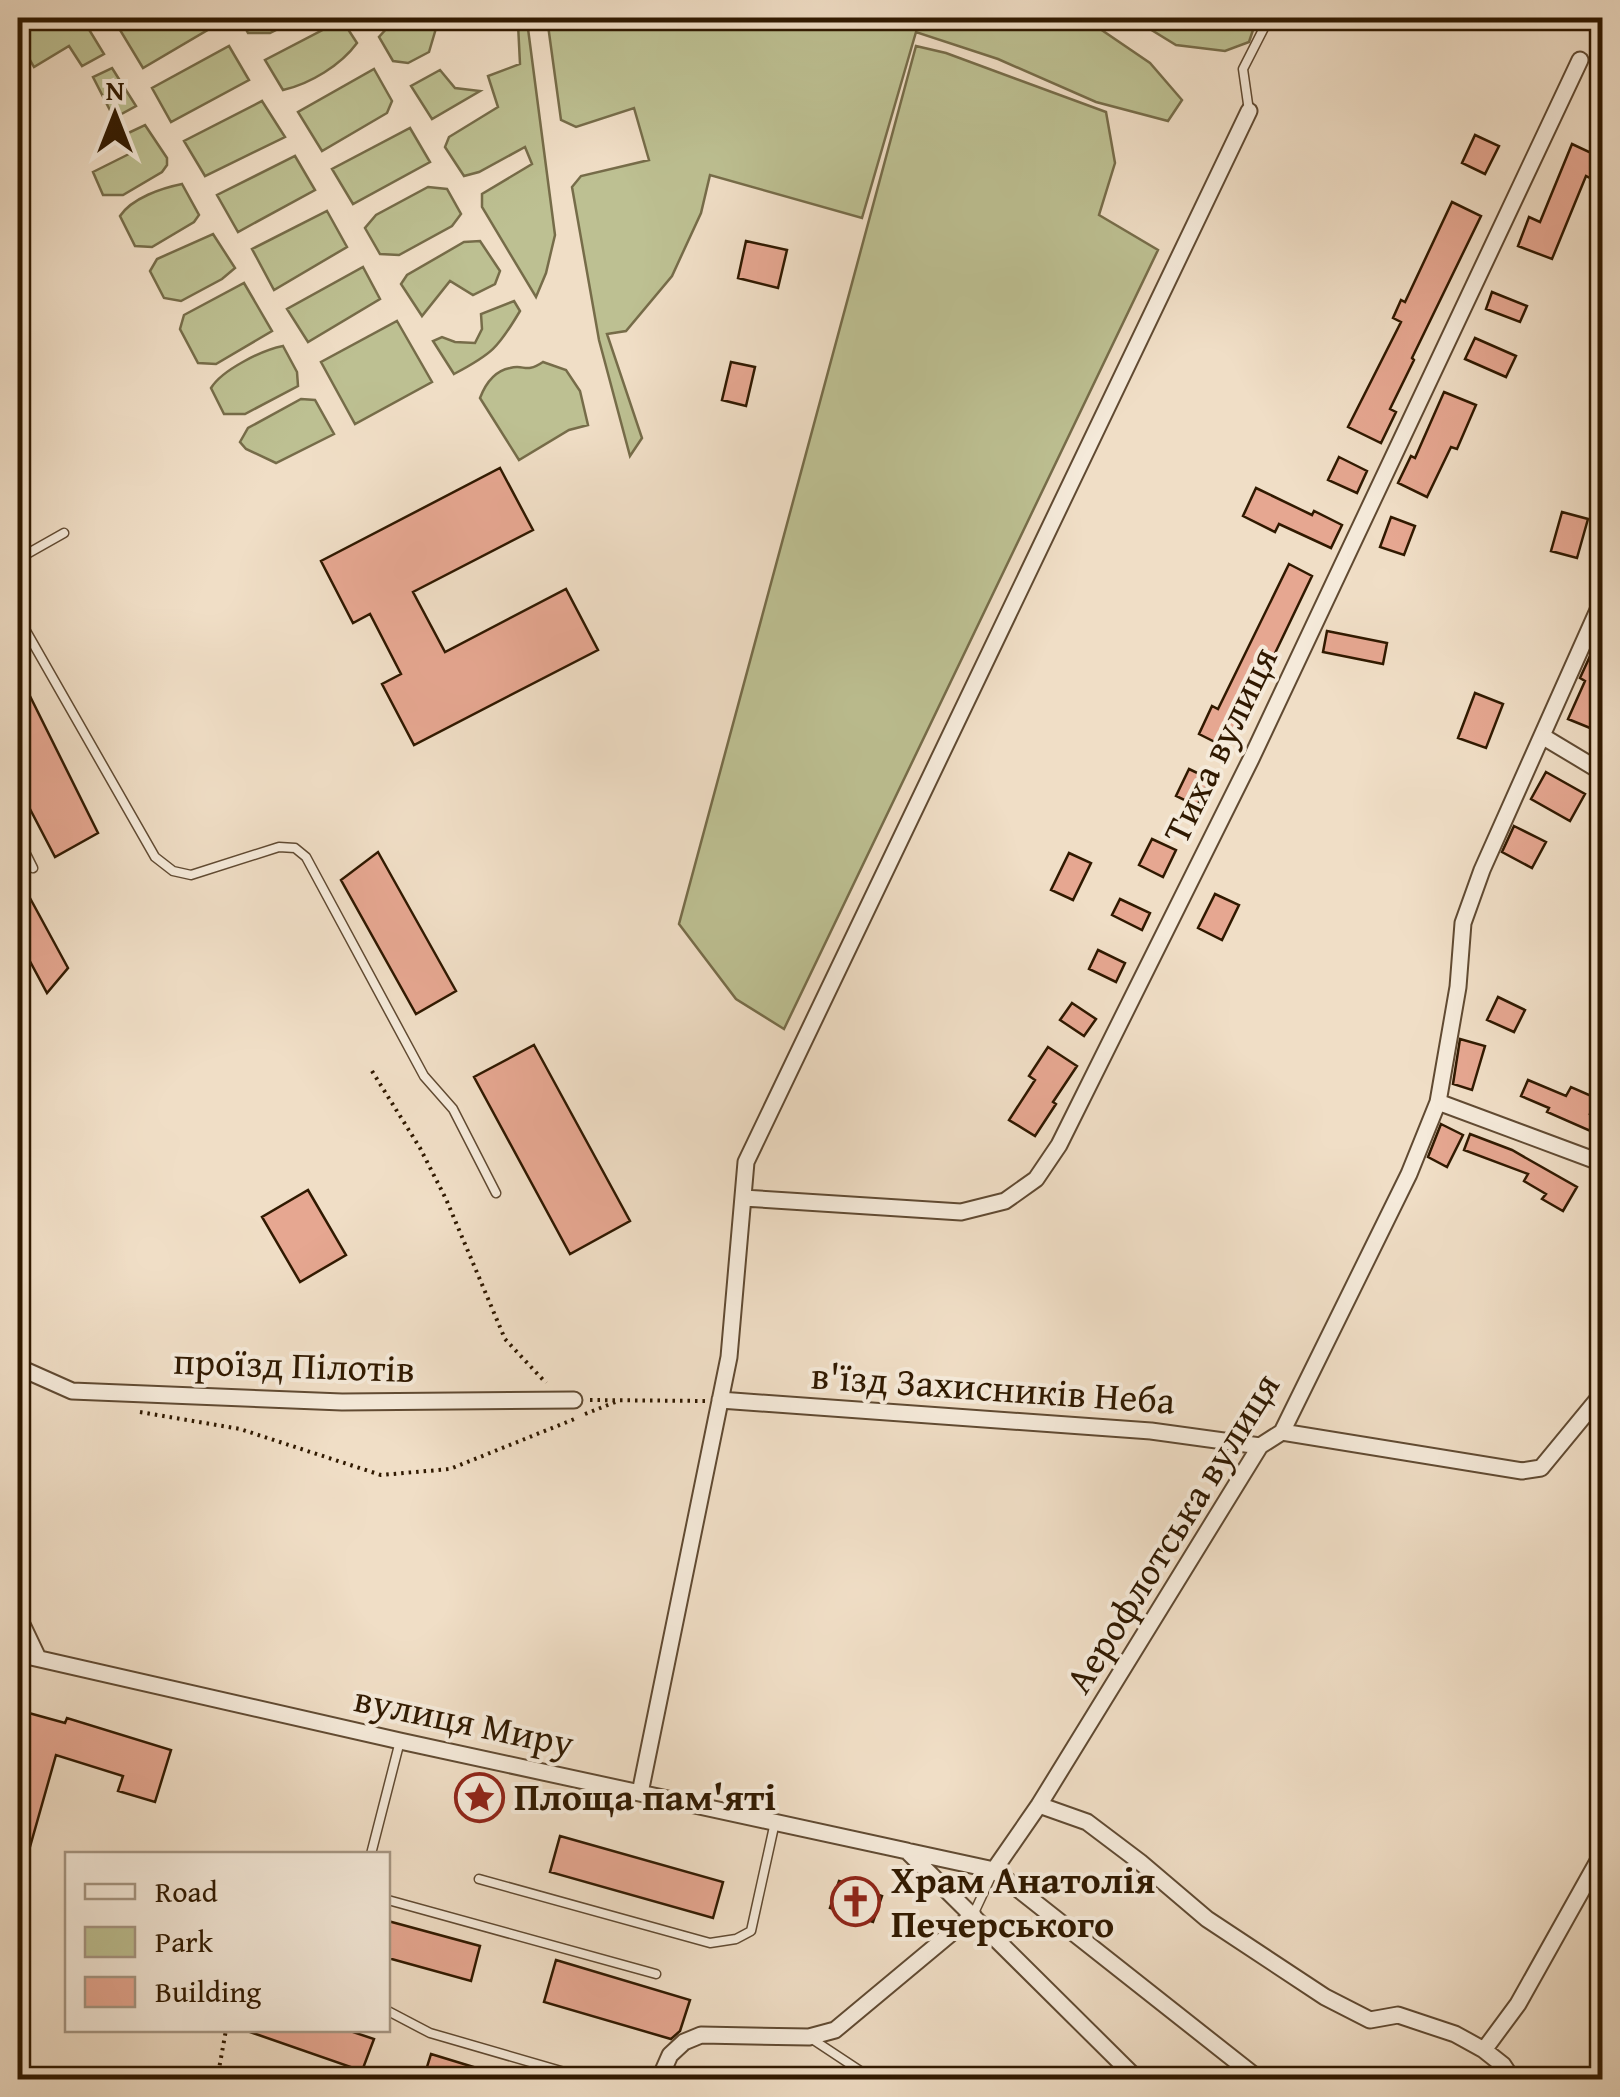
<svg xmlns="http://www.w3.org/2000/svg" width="1620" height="2097" viewBox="0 0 1620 2097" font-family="'Gentium Book Plus',serif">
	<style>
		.green { fill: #bdc092; stroke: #766c49; stroke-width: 2.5 }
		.building { fill: #e6a791; stroke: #301900; stroke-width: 2.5 }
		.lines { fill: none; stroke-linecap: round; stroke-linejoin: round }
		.lane-casing { stroke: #604a32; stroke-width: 11 }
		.street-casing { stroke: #604a32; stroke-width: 19 }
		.path { stroke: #301900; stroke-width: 4; stroke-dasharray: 2.5 5; stroke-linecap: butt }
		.lane { stroke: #f5eada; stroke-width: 8 }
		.street { stroke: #f5eada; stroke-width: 15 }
		.labels { text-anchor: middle; stroke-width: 8; stroke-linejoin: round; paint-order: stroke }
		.street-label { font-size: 38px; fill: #301900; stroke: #f5eada }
		.poi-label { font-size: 38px; font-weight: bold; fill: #301900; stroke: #f5eada; text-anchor: start }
	</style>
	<rect width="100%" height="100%" fill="#f0dec6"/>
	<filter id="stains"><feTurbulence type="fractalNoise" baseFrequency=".002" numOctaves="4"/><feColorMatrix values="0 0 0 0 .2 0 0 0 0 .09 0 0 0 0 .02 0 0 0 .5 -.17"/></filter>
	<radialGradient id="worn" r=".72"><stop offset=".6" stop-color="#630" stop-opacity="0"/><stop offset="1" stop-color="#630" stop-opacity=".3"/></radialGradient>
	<path class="green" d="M18 18H82L104 54 82 66 69 46 34 67 18 39Z
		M141 18H211L216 25 143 68 120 30Z
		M240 18H300L270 33H248Z
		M406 18H449L437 25 429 52 408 63 393 61 379 37 388 27Z
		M547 18H1084L1150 63 1182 100 1168 121 1096 102 998 59 916 32 862 218 710 175 701 213 672 276 626 331 607 334 642 438 630 456 599 340 572 187 581 176 649 160 634 108 576 127 561 120Z
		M1132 18H1257L1249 42 1225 51 1176 45Z
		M342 20 357 43C341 65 310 84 283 90L265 60Z
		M527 21 555 235 546 273 536 297 482 207V194L532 164 525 147 479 172 464 176 445 147 449 137 498 107 488 76 520 64 518 24Z
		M229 46 249 80 171 122 152 88Z
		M916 46 946 53 1106 112 1115 163 1099 215 1158 250 784 1029 736 999 679 924Z
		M112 68 136 106 114 118 93 77Z
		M374 69 392 101 387 113 322 151 298 112Z
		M440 70 455 88 480 91 432 119 411 86Z
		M262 101 285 137 205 176 184 141Z
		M145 125 167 158V165L162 172 123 195H103L93 172 131 153 124 135Z
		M410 128 430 162 353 204 332 169Z
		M295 156 315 190 238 232 217 195Z
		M182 184 199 215 194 222 152 247 135 246 120 216C132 198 162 188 182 184Z
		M428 187 447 189 461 214 452 226 399 255 380 254 365 228 376 215Z
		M327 211 347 247 274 290 252 249Z
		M213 234 235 268 222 279 181 301 164 298 150 271 157 259Z
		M480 241 500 271 495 284 473 295 450 281 422 316 401 284 407 275 464 242Z
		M363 267 380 299 308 342 287 309Z
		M244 283 272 331 216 364 198 363 180 329 184 315Z
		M514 301 520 311C498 348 492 354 454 374L433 341 442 337 455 342 475 343 482 329 481 314Z
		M397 321 432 382 355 424 321 362Z
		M283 346 297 372 298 386 245 414H224L211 388C222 370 262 350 283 346Z
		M543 362 566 370 580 391 588 425 569 430 519 460 480 398C485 385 494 371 510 368 525 364 525 374 543 362Z
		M301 399 315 400 334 434 276 463 246 449 240 442 248 428Z"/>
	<path class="building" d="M1475 135 1499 146 1485 174 1462 163Z
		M1572 144 1600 157 1590 178 1586 176 1552 259 1518 246 1529 217 1540 222Z
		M1452 202 1481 216 1412 358 1414 360 1390 409 1396 412 1381 443 1348 427 1401 322 1393 318 1401 300 1405 302Z
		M746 241 787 250 778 288 738 278Z
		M1492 292 1527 306 1520 322 1486 309Z
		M1475 338 1516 356 1506 377 1465 359Z
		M731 362 755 367 746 406 722 400Z
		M1444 392 1476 405 1457 449 1451 447 1427 497 1398 483 1411 456 1415 458Z
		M1339 457 1367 471 1357 493 1328 480Z
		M500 468 533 530 413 592 445 652 566 589 598 650 414 745 382 684 401 674 370 614 353 623 321 561Z
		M1256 488 1312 515 1314 511 1342 525 1331 548 1279 524 1275 532 1243 516Z
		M1562 512 1588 519 1577 558 1551 551Z
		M1391 517 1415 526 1404 555 1380 547Z
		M1289 564 1312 576 1253 699 1251 698 1227 748 1199 734 1212 706 1218 709Z
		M1327 631 1387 643 1383 664 1323 652Z
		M1591 654 1602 659V712L1595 730 1568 719 1585 681 1580 678Z
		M18 672 98 833 55 857 18 786Z
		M1475 693 1503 704 1486 748 1458 738Z
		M1189 769 1210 779 1197 806 1176 796Z
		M1546 772 1585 794 1570 821 1531 799Z
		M1514 826 1546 842 1532 868 1502 852Z
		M1152 839 1176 850 1163 877 1139 865Z
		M378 852 456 991 416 1014 341 880Z
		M1069 853 1091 863 1073 900 1051 890Z
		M18 876 68 968 47 993 18 939Z
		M1215 894 1239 905 1222 940 1198 928Z
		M1120 899 1150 913 1142 930 1112 915Z
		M1098 950 1125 963 1116 982 1089 969Z
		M1498 997 1525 1010 1514 1032 1487 1020Z
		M1072 1003 1096 1019 1084 1036 1060 1020Z
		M1460 1039 1485 1046 1472 1090 1453 1084Z
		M534 1045 630 1221 570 1254 474 1077Z
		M1048 1047 1077 1066 1053 1102 1056 1104 1035 1136 1009 1120 1035 1080 1029 1076Z
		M1528 1080 1566 1096 1571 1087 1596 1098 1590 1114 1602 1117V1136L1547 1112 1549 1108 1521 1096Z
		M1441 1124 1463 1135 1447 1167 1428 1157Z
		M1470 1134 1512 1150 1577 1187 1563 1211 1542 1199 1546 1194 1524 1181 1528 1174 1464 1150Z
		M308 1190 346 1255 300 1282 262 1217Z
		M18 1710 65 1723 67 1718 171 1750 155 1802 118 1791 123 1776 56 1755 22 1875 18 1874Z
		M560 1836 723 1882 713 1918 550 1872Z
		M839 1881 882 1896 873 1922 830 1908Z
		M388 1921 480 1946 471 1981 388 1958Z
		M556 1960 690 2000 680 2031 671 2039 544 2002Z
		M251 2030H347L374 2039 362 2071 250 2032Z
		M431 2054 503 2076V2080H423Z"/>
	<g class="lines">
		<defs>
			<path id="lane" d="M1249 111 1243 69 1269 18
				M18 559 64 533
				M18 617 155 857 173 871 191 875 279 847 295 848 306 857 424 1076 453 1109 496 1193
				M18 838 33 868
				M371 1854 400 1741
				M479 1879 710 1943 736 1939 751 1931 775 1822
				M388 1900 656 1974
				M973 1915 994 1870
				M388 2011 430 2033 592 2080
				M809 2037 874 2080"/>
			<path id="street" d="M1542 736 1602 772
				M1438 1102 1602 1163
				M743 1198 961 1212 1005 1201 1036 1179 1059 1145 1251 759 1580 60
				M18 1367 72 1391 342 1402 574 1400
				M720 1400 1151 1431 1260 1446
				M1282 1432 1522 1471 1541 1468 1602 1394
				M18 1616 38 1658
				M18 1654 400 1741 907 1851 1138 2080
				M640 1793 729 1357 746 1162 1249 111
				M1039 1805 1087 1822 1140 1862 1207 1919 1325 1997 1370 2020 1398 2015 1455 2034 1484 2050 1503 2065 1513 2080
				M911 1852 994 1870 1260 2080
				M994 1870 1039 1805 1260 1446 1282 1432 1409 1174 1438 1102 1458 987 1463 923 1482 870 1602 601
				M1484 2050 1518 2004 1602 1854
				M659 2080 670 2055 684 2042 701 2035 809 2037 835 2030 973 1915"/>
		</defs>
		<use href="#lane" class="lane-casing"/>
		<use href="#street" class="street-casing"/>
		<path class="path" d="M372 1071 420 1148 446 1199 505 1339 546 1383
			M590 1400 706 1401
			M140 1412 240 1429 381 1475 450 1469 577 1418
			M585 1414 618 1401
			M217 2080 226 2030"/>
		<use href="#lane" class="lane"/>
		<use href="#street" class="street"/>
	</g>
	<defs>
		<symbol id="sight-ring" viewBox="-11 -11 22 22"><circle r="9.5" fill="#f5eada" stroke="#8f2418" stroke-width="1.5"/><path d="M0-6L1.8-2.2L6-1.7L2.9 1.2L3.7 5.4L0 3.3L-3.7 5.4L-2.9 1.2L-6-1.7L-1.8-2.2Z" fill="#8f2418"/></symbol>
		<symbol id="church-ring" viewBox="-11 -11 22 22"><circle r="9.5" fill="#f5eada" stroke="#8f2418" stroke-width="1.5"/><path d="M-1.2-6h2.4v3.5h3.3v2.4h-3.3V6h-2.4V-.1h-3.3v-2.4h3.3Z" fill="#8f2418"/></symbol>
	</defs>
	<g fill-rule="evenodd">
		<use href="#sight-ring" x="452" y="1770" width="55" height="55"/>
		<use href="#church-ring" x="828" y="1874" width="55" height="55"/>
	</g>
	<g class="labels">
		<g class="street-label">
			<text transform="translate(1220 745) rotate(-64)" y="13">Тиха вулиця</text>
			<text transform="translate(294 1365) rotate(2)" y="13">проїзд Пілотів</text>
			<text transform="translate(993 1388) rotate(4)" y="13">в'їзд Захисників Неба</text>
			<text transform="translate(1172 1533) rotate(-58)" y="13">Аерофлотська вулиця</text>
			<text transform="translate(464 1721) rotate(12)" y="13">вулиця Миру</text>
		</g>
		<g class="poi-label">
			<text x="514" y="1810">Площа пам'яті</text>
			<text x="891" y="1893">Храм Анатолія<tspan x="891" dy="44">Печерського</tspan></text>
		</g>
	</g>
	<rect width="1620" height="2097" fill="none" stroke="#f0dec6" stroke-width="60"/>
	<rect x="20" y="20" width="1580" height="2057" fill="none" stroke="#301900" stroke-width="5"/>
	<rect x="30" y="30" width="1560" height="2037" fill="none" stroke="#301900" stroke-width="2.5"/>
	<rect x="65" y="1852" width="325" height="180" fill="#f5eada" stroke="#a69683" stroke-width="2.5"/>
	<rect x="85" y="1884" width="50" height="15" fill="#f5eada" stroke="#a69683" stroke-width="2.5"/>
	<text x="155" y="1902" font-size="30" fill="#301900">Road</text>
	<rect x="85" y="1927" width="50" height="30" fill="#bdc092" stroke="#a69683" stroke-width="2.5"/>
	<text x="155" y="1952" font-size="30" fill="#301900">Park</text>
	<rect x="85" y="1977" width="50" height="30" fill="#e6a791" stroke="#a69683" stroke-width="2.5"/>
	<text x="155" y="2002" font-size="30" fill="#301900">Building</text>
	<g transform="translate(115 115)" stroke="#f5eada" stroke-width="8" paint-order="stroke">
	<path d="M0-8L18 38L0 25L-18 38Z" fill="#301900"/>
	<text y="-15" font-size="28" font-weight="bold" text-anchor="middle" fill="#301900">N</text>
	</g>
	<rect width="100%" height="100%" filter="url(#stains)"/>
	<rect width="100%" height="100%" fill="url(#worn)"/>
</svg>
